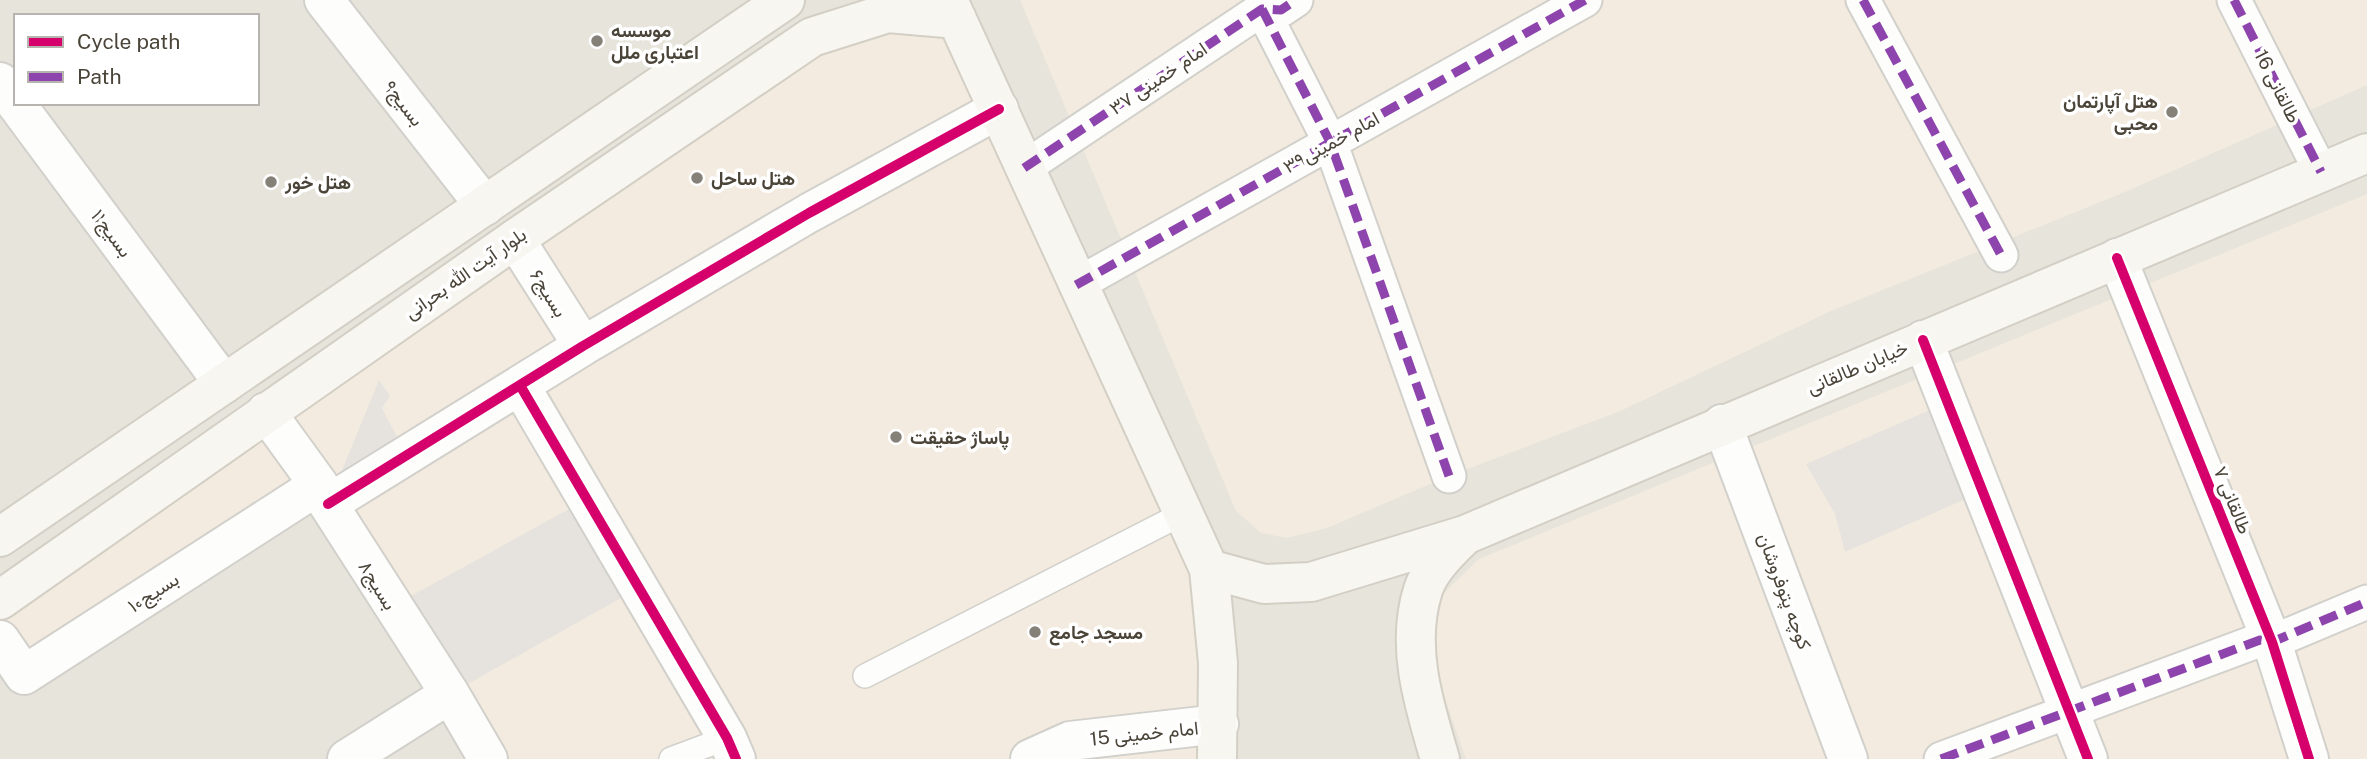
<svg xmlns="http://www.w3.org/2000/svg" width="2367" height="759" viewBox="0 0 2367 759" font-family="'Public Sans',Vazirmatn,sans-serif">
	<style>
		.residential { fill: #e7e4dc; fill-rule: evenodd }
		.commercial { fill: #f3ebdf }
		.parking { fill: #e6e3df }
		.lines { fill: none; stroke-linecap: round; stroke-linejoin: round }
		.service-casing { stroke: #d2d0cb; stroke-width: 26 }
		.pedestrian-casing { stroke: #d2d0cb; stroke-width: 37 }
		.minor-casing { stroke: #d2d0cb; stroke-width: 42 }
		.secondary-casing { stroke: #d3cfc5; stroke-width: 42 }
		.service { stroke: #fdfdfc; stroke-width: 23 }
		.pedestrian { stroke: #fdfdfc; stroke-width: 33 }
		.minor { stroke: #fdfdfc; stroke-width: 38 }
		.secondary { stroke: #f7f6f1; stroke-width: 38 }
		.quiet { stroke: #8e44ad; stroke-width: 9; stroke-dasharray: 18 9; stroke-linecap: butt }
		.cycleway-casing { stroke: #fff; stroke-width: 15 }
		.cycleway { stroke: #d6006c; stroke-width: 10 }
		.poi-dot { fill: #868178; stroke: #fff; stroke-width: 2.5 }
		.labels { text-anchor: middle; stroke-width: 7; stroke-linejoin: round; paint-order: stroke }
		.poi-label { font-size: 19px; font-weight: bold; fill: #4b4439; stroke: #fff; text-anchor: start }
		.street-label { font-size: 19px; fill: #4b4439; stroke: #fff }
	</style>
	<rect width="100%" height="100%" fill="#f4f2ee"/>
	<path class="residential" d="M0 0H2367V759H0ZM16 16H257V103H16Z"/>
	<path class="commercial" d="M1020 0H2367V85L2125 192 1831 311 1618 412 1449 476 1327 528 1287 538 1261 533 1236 511Z
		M957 19 1209 569 1217 759H487L338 499 24 675 0 640V601L812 37Z
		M2367 194V759H1466L1428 650 1437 600 1479 559Z"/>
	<path class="parking" d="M379 380 390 396 382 408 407 456 328 504Z
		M1946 403 1984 491 1845 552 1835 514 1806 464Z
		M587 499 639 588 450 694 391 607Z"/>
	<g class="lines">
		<defs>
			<path id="service" d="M865 676 1182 514
				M671 759 727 738"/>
			<path id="pedestrian" d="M1863 0 2001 255
				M2234 0 2321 172
				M1262 9 1330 142 1449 476
				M1024 168 1262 9 1281 10 1296 0
				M1076 285 1585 0
				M1941 759 2260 640 2272 642 2367 602"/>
			<path id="minor" d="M324 0 485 206
				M0 82 224 384
				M515 239 583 346
				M2117 258 2272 642 2309 759
				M1923 340 2088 759
				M521 387 727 738 736 759
				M266 412 319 485 328 504 450 694 488 759
				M1722 424 1848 759
				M328 504 583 346 809 213 999 109
				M0 640 24 675 319 485
				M347 759 450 694
				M1030 759 1070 741 1219 724"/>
			<path id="secondary" d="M948 0 1209 569 1218 663 1217 759
				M0 537 785 0
				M1209 569 1264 584 1311 582 1465 535 2367 153
				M0 600 515 239 812 37 888 13 957 19
				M1440 759C1424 705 1405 646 1423 590 1430 568 1449 551 1465 535"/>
		</defs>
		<use href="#service" class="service-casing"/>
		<use href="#pedestrian" class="pedestrian-casing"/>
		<use href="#minor" class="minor-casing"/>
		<use href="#secondary" class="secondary-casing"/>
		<use href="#service" class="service"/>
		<use href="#pedestrian" class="pedestrian"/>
		<use href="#minor" class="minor"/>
		<use href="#secondary" class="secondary"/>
		<path class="quiet" d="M1863 0 2001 255
			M2234 0 2321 172
			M1262 9 1330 142 1449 476
			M1024 168 1262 9 1281 10 1296 0
			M1076 285 1585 0
			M1941 759 2260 640 2272 642 2367 602"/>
		<defs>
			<path id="cycleway" d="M2117 258 2272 642 2309 759
				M1923 340 2088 759
				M521 387 727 738 736 759
				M328 504 583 346 809 213 999 109"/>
		</defs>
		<use href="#cycleway" class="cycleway-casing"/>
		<use href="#cycleway" class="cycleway"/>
	</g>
	<g class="poi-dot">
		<circle cx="597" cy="41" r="7"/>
		<circle cx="2172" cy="112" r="7"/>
		<circle cx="697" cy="178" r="7"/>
		<circle cx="271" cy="182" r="7"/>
		<circle cx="896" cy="437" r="7"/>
		<circle cx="1035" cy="632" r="7"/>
	</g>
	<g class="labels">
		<g class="poi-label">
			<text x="611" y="37">موسسه<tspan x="611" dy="22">اعتباری ملل</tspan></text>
			<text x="2158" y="108" text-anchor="end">هتل آپارتمان<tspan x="2158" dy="22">محبی</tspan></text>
			<text x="711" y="185">هتل ساحل</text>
			<text x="285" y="189">هتل خور</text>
			<text x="910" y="444">پاساژ حقیقت</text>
			<text x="1049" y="639">مسجد جامع</text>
		</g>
		<g class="street-label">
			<text transform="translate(1158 78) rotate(-34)" y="7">امام خمینی ۳۷</text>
			<text transform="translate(2278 86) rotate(63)" y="7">طالقانی 16</text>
			<text transform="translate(404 103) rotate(52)" y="7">بسیج۹</text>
			<text transform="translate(1331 142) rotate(-29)" y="7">امام خمینی۳۹</text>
			<text transform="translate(112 233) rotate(53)" y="7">بسیج۱۱</text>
			<text transform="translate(465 273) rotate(-35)" y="7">بلوار آیت الله بحرانی</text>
			<text transform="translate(549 293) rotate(58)" y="7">بسیج۶</text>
			<text transform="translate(1857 367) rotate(-23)" y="7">خیابان طالقانی</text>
			<text transform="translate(2233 500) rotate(68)" y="7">طالقانی ۷</text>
			<text transform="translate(378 585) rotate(58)" y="7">بسیج۸</text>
			<text transform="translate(1785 591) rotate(70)" y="7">کوچه پتوفروشان</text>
			<text transform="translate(153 592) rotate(-33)" y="7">بسیج۱۰</text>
			<text transform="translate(1144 733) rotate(-6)" y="7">امام خمینی 15</text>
		</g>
	</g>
	<rect x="14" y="14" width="245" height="91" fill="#ffffff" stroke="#b7b4b0" stroke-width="2"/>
	<rect x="28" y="37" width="35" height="10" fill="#d6006c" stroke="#b7b4b0" stroke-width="2"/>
	<text x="77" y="49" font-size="21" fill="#4b4439">Cycle path</text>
	<rect x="28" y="72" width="35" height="10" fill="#8e44ad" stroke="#b7b4b0" stroke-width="2"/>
	<text x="77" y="84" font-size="21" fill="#4b4439">Path</text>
</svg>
